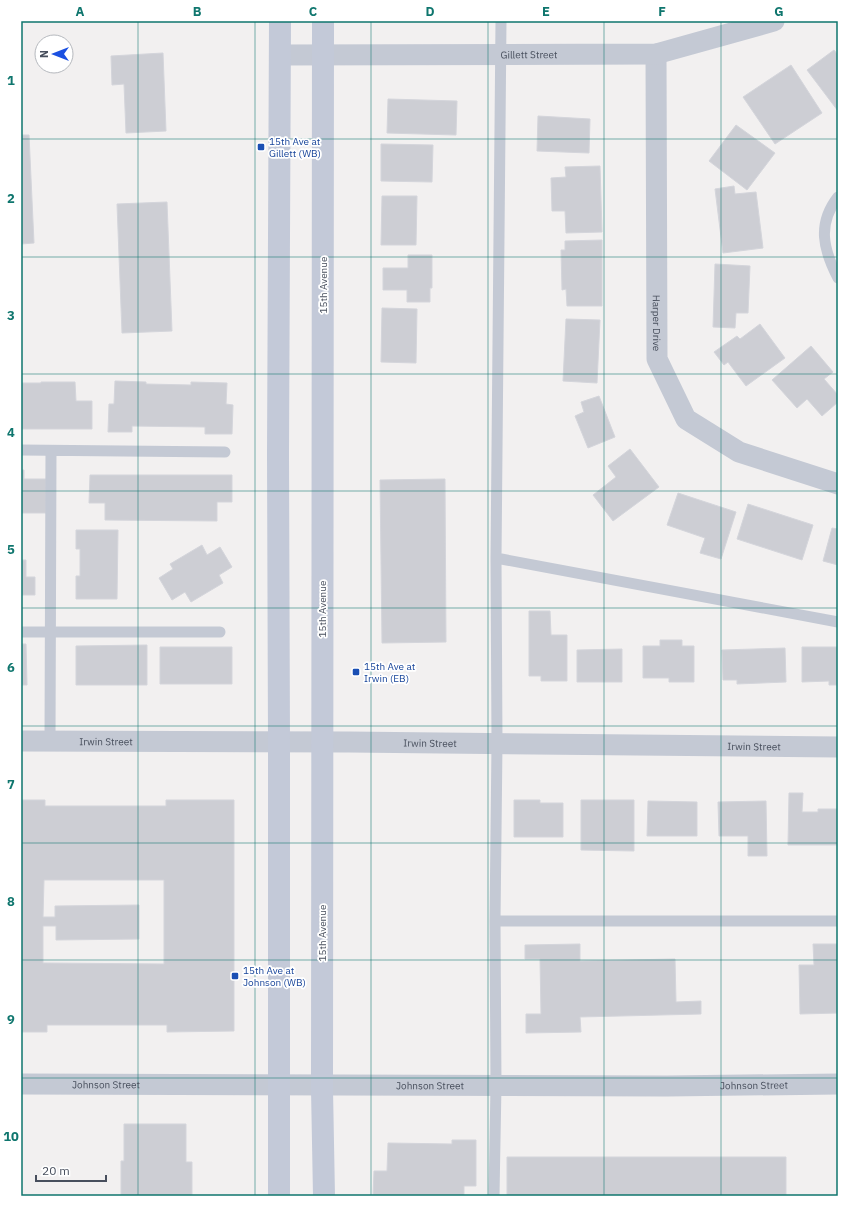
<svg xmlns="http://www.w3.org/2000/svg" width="859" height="1217" viewBox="0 0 859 1217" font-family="'IBM Plex Sans',sans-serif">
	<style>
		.building { fill: #cdced4; stroke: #d4d5db; fill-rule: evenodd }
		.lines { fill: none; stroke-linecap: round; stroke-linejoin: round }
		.lane { stroke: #c4c9d4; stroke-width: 11 }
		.street { stroke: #c4c9d4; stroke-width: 21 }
		.secondary { stroke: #c3c9d8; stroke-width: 22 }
		.grid { fill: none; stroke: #0f766e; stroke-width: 1; stroke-opacity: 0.55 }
		.transit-dot { fill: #1a4fb4; stroke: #fff; stroke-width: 1.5 }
		.labels { text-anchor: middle; stroke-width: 3.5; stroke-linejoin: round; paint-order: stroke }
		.street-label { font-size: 10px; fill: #484f5d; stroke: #fff }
		.transit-label { font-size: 10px; fill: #164399; stroke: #fff; text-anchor: start }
		.neatline { fill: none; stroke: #0f766e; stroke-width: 1.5 }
		.grid-label { font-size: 13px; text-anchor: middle; font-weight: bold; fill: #0f766e }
	</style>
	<rect width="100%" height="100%" fill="#f2f0f0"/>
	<path class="building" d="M834 50 838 55V111L807 70Z
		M163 53 166 131 126 133 124 84 112 85 111 56Z
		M791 65 822 113 775 144 743 97Z
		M388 99 457 101 456 135 387 133Z
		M538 116 590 119 589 153 537 151Z
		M736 125 775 153 747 190 709 161Z
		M21 135H29L34 243 21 244Z
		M381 144 433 145 432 182 381 181Z
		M600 166 602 232 566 233 565 211H552L551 178 566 177 565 167Z
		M734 186 735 194 756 192 763 248 723 253 715 189Z
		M382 196H417L416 245H381Z
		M167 202 172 331 122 333 117 204Z
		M602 240V306H567L566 289 562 290 561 250H565V241Z
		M408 255H432V288H430V302H407V290H383V268H408Z
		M715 264 750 266 748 313H736L735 328 713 327Z
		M382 308 417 309 416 363 381 362Z
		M566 319 600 320 597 383 563 381Z
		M760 324 785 358 746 386 728 362 724 365 714 352 737 336 740 339Z
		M811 346 833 372 824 379 838 395V402L822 416 807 399 797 408 772 380Z
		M115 381 146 382V384L191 385V382L227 383 226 404 233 405 232 434H205V427L132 426V432H108L109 404H114Z
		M41 382H75L76 401H92V429H21V383H41Z
		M599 396 615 437 588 448 575 416 584 412 581 402Z
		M630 449 659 487 613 521 593 495 616 477 608 466Z
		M21 470H24V479H46V513H21Z
		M90 475H232V502H217V521L105 520V503H89Z
		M445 479 446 642 382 643 380 480Z
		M678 493 736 512 721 559 700 553 705 538 667 525Z
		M748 504 813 525 802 560 737 539Z
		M832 528 838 529V565L823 561Z
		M76 530H118L117 599H76V576H80V549H76Z
		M202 545 207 555 220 547 232 567 219 575 223 583 191 602 185 592 172 600 159 578 173 569 170 564Z
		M21 560H26V577H35V595H21Z
		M529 611H550L551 635H567V681H541V676H529Z
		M660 640H682V646H694V682H669V678H643V646H660Z
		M21 644H26L27 685H21Z
		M147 645V685H76V646Z
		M160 647H232V684H160Z
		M802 647H838V685H829V681L802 682Z
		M785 648 786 682 737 684V680H723L722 650Z
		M622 649V682H577V650Z
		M789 793H803L802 812H818V809H838V845H788Z
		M21 800H45V806H166V800H234V1031L167 1032V1025H47V1032H21ZM44 880H164V964L43 963V926H56V940L139 939V905L55 906V917H43Z
		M514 800H540V803H563V837H514Z
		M581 800H634V851L581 850Z
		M648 801 697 802V836H647Z
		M766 801 767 856H748V836H719L718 802Z
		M580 944V961L675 959 676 1002 701 1001V1014L580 1017 581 1032 526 1033V1014H541L540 959H525V945Z
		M813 944H838V1013L800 1014 799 965H814Z
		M124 1124H186V1162H192V1196H121V1161H124Z
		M452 1140H476V1186H464V1196H373L374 1171H387L388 1143 452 1144Z
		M507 1157H786V1196H507Z"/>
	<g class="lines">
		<path class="lane" d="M838 197C817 224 823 249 838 278
			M21 450 225 452
			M496 558 838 622
			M21 632H220
			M50 741 51 451
			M495 921H838
			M494 1196 496 1085 495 921 497 744 496 558 501 21"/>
		<g class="street">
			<path id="s1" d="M656 54 657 359 686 419 739 452 838 484"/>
			<path id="s2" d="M280 55 656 54 774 21"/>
			<path id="s3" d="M21 741 349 742 838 747"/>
			<path id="s4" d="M21 1084 667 1086 838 1084"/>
		</g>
		<path class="secondary" d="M323 21 322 1089 324 1196
			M279 1196V742L278 455 280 21"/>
	</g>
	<path class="grid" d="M138 21V1196M255 21V1196M371 21V1196M488 21V1196M604 21V1196M721 21V1196M21 139H838M21 257H838M21 374H838M21 491H838M21 608H838M21 726H838M21 843H838M21 960H838M21 1078H838"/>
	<g class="transit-dot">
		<rect x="257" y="143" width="8" height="8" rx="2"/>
		<rect x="352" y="668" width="8" height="8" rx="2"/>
		<rect x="231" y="972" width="8" height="8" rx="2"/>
	</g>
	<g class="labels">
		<g class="street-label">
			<text dy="4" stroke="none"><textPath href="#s2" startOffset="249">Gillett Street</textPath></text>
			<text transform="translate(323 285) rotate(-90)" y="4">15th Avenue</text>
			<text dy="4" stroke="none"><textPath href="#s1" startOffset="269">Harper Drive</textPath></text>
			<text transform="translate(322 609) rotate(-90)" y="4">15th Avenue</text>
			<text dy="4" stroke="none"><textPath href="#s3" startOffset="85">Irwin Street</textPath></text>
			<text dy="4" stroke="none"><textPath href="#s3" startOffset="409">Irwin Street</textPath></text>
			<text dy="4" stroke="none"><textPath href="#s3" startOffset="733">Irwin Street</textPath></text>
			<text transform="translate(322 933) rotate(-90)" y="4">15th Avenue</text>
			<text dy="4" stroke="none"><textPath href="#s4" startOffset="85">Johnson Street</textPath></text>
			<text dy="4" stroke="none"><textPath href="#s4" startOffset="409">Johnson Street</textPath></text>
			<text dy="4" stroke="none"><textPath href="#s4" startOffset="733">Johnson Street</textPath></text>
		</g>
		<g class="transit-label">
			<text x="269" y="145">15th Ave at<tspan x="269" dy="12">Gillett (WB)</tspan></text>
			<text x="364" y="670">15th Ave at<tspan x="364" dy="12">Irwin (EB)</tspan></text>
			<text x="243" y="974">15th Ave at<tspan x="243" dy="12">Johnson (WB)</tspan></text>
		</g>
	</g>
	<rect width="859" height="1217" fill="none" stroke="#ffffff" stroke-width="44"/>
	<g transform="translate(54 54) rotate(270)"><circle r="19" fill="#ffffff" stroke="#b6b9be"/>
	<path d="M0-3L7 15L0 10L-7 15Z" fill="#1b50e1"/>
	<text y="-6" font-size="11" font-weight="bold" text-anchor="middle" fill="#484f5d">N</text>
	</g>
	<path d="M36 1175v6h70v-6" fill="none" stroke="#484f5d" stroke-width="2"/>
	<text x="42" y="1175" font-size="12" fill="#484f5d" stroke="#ffffff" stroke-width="3" paint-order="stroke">20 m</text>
	<rect x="22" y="22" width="815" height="1173" class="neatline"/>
	<g class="grid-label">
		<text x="80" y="16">A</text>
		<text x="197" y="16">B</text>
		<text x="313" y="16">C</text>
		<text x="430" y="16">D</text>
		<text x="546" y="16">E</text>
		<text x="662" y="16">F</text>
		<text x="779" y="16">G</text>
		<text x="11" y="85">1</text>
		<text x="11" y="203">2</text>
		<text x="11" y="320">3</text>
		<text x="11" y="437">4</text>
		<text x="11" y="554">5</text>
		<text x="11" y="672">6</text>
		<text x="11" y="789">7</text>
		<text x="11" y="906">8</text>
		<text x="11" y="1024">9</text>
		<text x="11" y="1141">10</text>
	</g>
</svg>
